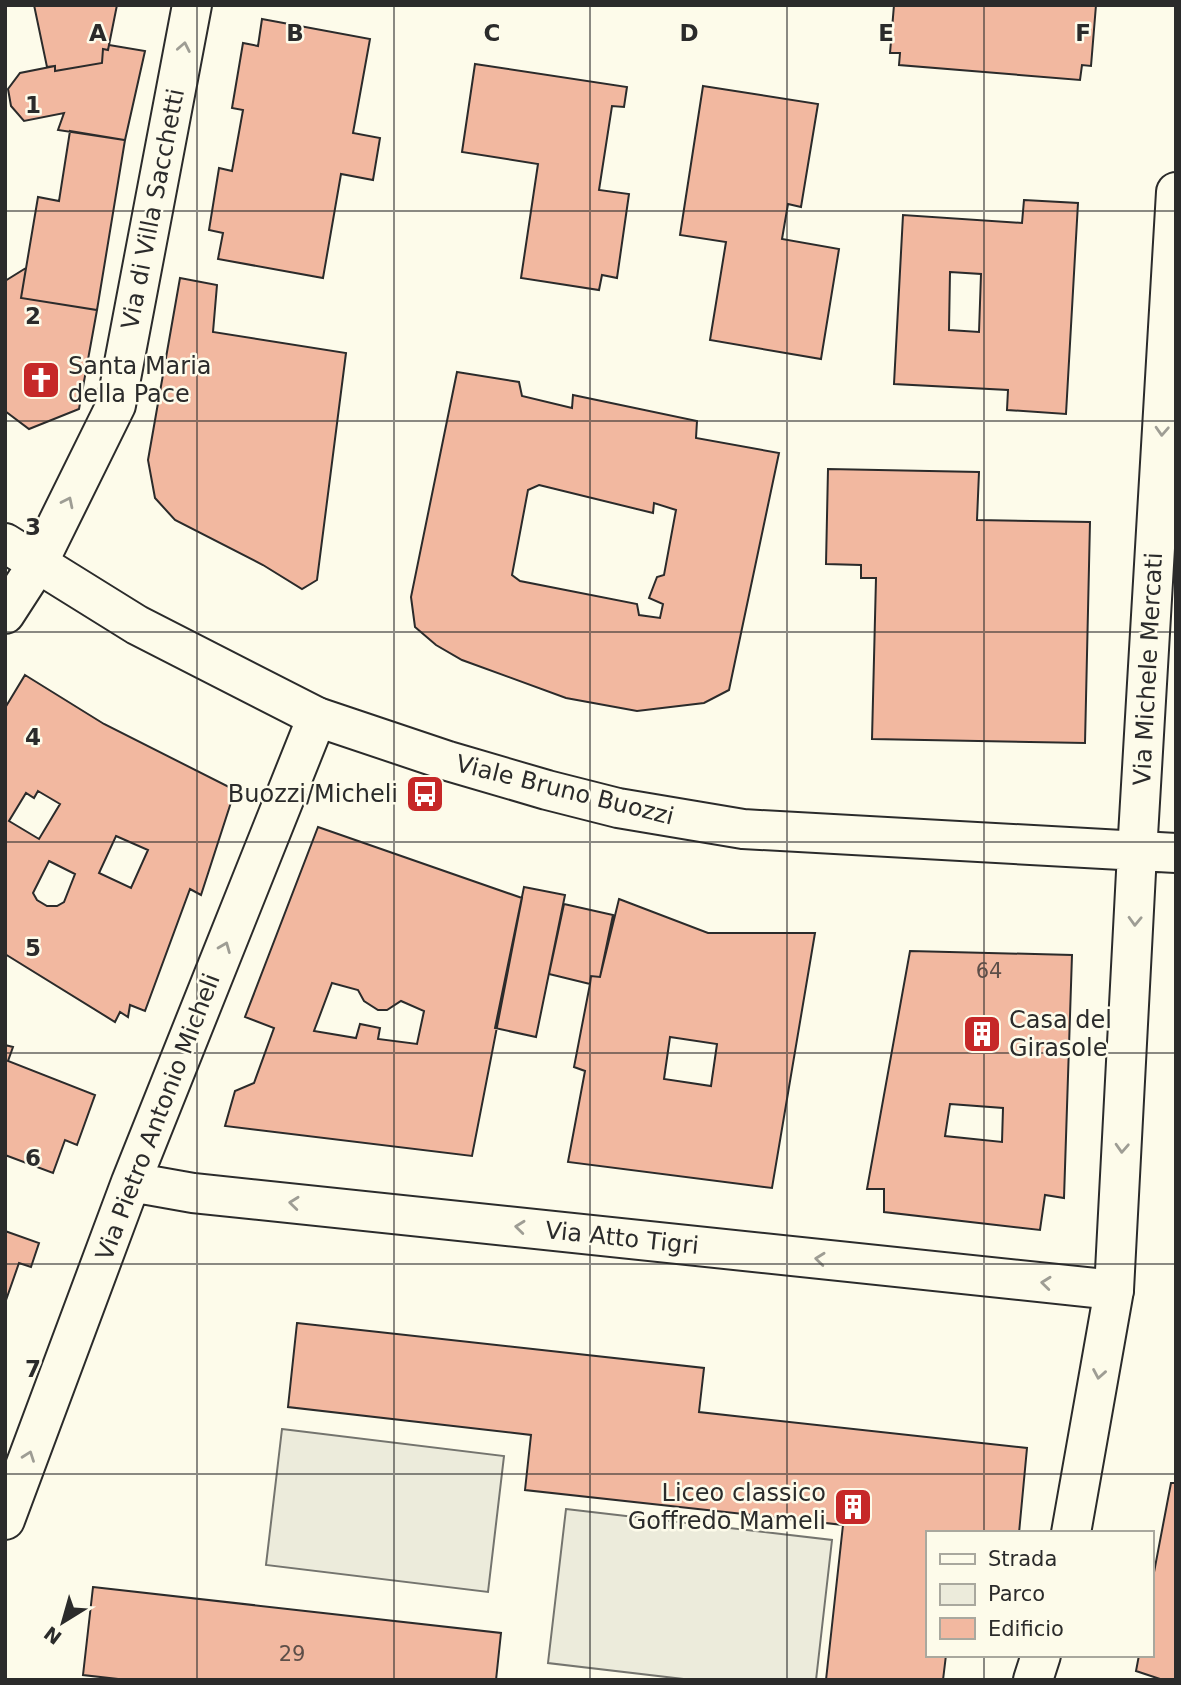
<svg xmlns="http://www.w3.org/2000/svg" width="1181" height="1685" viewBox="0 0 1181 1685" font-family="'DejaVu Sans',sans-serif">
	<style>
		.green { fill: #ecebdb; stroke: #74746e; stroke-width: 2 }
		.building { fill: #f2b8a0; stroke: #2b2b2b; stroke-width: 2; fill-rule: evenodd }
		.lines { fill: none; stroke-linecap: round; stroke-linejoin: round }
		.street-casing { stroke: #2b2b2b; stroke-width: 42 }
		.secondary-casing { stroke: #2b2b2b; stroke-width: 42 }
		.street { stroke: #fdfbea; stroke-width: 38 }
		.secondary { stroke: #fdfbea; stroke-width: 38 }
		.oneway { stroke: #9e9d94 }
		.grid { fill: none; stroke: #2b2b2b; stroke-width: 2; stroke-opacity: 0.55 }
		.labels { text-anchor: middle; stroke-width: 5; stroke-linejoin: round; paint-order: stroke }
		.number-label { font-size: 21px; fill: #5d4e48 }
		.street-label { font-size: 24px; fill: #2b2b2b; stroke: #fdfbea }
		.poi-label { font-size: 24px; fill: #2b2b2b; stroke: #fdfbea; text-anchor: start }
		.grid-label { font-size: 23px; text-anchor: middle; font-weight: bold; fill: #2b2b2b; stroke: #fdfbea; stroke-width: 5; stroke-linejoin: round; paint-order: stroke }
	</style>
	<rect width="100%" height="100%" fill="#fdfbea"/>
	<path class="green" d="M282 1429 504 1456 488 1592 266 1565Z
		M566 1509 832 1540 816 1680H692L548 1663Z"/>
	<path class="building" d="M34 5H117L108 50 103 49 102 63 55 71V66L47 67Z
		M894 5H1096L1091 66 1082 65 1080 80 899 65 900 53H890Z
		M262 19 370 39 353 133 380 138 373 180 341 174 323 278 218 259 223 233 209 230 219 168 232 171 243 110 232 108 243 43 258 46Z
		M109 45 145 51 125 140 58 130 64 113 24 121 11 106 8 89 20 73 55 66V71L102 63 103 49 108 50Z
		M475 64 627 87 624 107 612 106 599 190 629 194 617 278 602 275 599 290 521 278 538 164 462 152Z
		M703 86 818 104 801 207 788 204 782 239 839 249 821 359 710 340 726 242 680 235Z
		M70 131 125 140 97 310 21 298 38 197 59 201Z
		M1024 200 1078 203 1066 414 1007 410 1008 390 894 384 903 215 1022 223ZM950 272 981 274 979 332 949 330Z
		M26 268 21 298 97 310 79 409 29 429 5 411V281Z
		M180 278 217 285 213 332 346 353 317 580 302 589 263 565 175 520 155 498 148 460Z
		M457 372 519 382 522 396 572 408 573 395 697 421 696 438 779 453 729 690 704 703 637 711 566 698 462 660 436 645 415 627 411 597ZM539 485 653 513 654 503 676 510 664 575 657 577 649 598 663 604 660 618 639 615 637 604 520 581 512 575 528 490Z
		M828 469 979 472 977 520 1090 522 1085 743 872 739 876 578H861V565L826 564Z
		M25 675 104 724 235 790 201 895 190 889 145 1011 130 1005 128 1017 120 1012 115 1022 5 954V708ZM38 791 60 804 39 839 9 821 26 793 34 798ZM116 836 148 850 131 888 99 873ZM49 861 75 874 64 902 57 906H47L37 900 33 893Z
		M318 827 522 898 472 1156 225 1126 235 1091 254 1083 274 1028 245 1017ZM332 983 358 990 364 1001 378 1010H387L401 1001 424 1011 417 1044 378 1039 380 1028 360 1024 356 1038 314 1031Z
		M524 887 565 895 536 1037 495 1028Z
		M619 899 708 933H815L772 1188 568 1162 585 1071 574 1067 590 984 591 976 600 977ZM670 1037 717 1044 711 1086 664 1079Z
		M564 904 613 915 600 977 591 976 590 984 549 974Z
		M910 951 1072 955 1064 1198 1045 1195 1040 1230 884 1212V1189H867ZM950 1104 1003 1108 1002 1142 945 1136Z
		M5 1045 13 1047 8 1061 95 1095 77 1145 65 1140 53 1173 5 1155Z
		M5 1231 39 1243 31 1267 19 1263 5 1303Z
		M297 1323 704 1368 699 1412 1027 1448 1019 1533H927V1655H946L943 1680H826L843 1525 525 1490 531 1435 288 1407Z
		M1171 1483H1176V1680H1163L1136 1671 1139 1655H1151V1588Z
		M93 1587 501 1633 496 1680H127L83 1675Z"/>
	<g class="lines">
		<defs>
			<path id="street" d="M5 614 38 563 116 405 192 5
				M1137 853 1176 192
				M131 1182 193 1193 1114 1290
				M5 1520 131 1182 317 717"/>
			<path id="secondary" d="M5 543 137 625 317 717 448 761 547 790 618 808 743 829 1176 853
				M1071 1533 1114 1290 1137 853
				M1033 1680 1041 1655"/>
		</defs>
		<use href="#street" class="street-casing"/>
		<use href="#secondary" class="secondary-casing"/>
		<use href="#street" class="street"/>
		<use href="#secondary" class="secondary"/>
	</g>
	<defs><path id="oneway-chevron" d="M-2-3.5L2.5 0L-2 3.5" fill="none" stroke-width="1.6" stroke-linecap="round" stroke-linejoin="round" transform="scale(1.75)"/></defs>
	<g class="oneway">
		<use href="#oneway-chevron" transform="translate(184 47) rotate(-79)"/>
		<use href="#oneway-chevron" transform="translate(1162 431) rotate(93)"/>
		<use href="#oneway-chevron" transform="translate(68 502) rotate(-64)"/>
		<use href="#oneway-chevron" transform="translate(1135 921) rotate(92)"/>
		<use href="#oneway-chevron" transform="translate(225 947) rotate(-68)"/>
		<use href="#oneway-chevron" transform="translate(1122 1148) rotate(93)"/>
		<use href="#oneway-chevron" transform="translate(294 1203) rotate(-174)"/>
		<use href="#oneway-chevron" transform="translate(520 1227) rotate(-174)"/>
		<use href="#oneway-chevron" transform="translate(820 1259) rotate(-174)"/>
		<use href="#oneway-chevron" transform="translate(1046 1283) rotate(-174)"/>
		<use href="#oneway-chevron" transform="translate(1099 1374) rotate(100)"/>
		<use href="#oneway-chevron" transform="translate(29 1456) rotate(-70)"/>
	</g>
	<path class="grid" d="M197 5V1680M394 5V1680M590 5V1680M787 5V1680M984 5V1533M5 211H1176M5 421H1176M5 632H1176M5 842H1176M5 1053H1176M5 1264H1176M5 1474H1176M984 1655V1680"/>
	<defs>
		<symbol id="church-square" viewBox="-11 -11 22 22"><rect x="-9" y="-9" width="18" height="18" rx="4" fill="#c62828" stroke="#fdfbea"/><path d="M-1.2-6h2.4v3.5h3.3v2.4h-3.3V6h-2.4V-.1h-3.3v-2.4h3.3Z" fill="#fff"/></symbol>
		<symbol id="bus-square" viewBox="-11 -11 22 22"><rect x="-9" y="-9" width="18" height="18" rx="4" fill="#c62828" stroke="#fdfbea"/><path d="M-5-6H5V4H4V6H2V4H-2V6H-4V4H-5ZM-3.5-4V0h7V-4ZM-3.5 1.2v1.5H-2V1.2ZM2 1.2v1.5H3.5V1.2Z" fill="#fff"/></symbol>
		<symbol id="building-square" viewBox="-11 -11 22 22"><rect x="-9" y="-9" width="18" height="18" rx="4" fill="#c62828" stroke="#fdfbea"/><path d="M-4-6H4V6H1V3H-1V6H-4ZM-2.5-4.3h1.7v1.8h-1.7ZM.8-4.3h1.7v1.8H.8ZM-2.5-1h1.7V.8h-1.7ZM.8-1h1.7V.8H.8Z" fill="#fff"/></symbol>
	</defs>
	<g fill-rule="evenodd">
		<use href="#church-square" x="19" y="358" width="44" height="44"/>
		<use href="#bus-square" x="403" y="772" width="44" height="44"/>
		<use href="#building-square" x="960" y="1012" width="44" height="44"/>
		<use href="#building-square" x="831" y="1485" width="44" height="44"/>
	</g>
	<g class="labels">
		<g class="number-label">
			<text x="989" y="978">64</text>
			<text x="292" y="1661">29</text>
		</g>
		<g class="street-label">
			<text transform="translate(153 209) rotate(-79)" y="8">Via di Villa Sacchetti</text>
			<text transform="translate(1148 669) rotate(-87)" y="8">Via Michele Mercati</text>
			<text transform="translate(565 790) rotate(14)" y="8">Viale Bruno Buozzi</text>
			<text transform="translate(158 1117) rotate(-69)" y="8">Via Pietro Antonio Micheli</text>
			<text transform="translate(622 1238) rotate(6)" y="8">Via Atto Tigri</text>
		</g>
		<g class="poi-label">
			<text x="68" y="374">Santa Maria<tspan x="68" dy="28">della Pace</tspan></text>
			<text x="398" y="802" text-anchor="end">Buozzi/Micheli</text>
			<text x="1009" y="1028">Casa del<tspan x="1009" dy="28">Girasole</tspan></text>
			<text x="826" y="1501" text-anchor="end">Liceo classico<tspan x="826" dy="28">Goffredo Mameli</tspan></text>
		</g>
	</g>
	<g class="grid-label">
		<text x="98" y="41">A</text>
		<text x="295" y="41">B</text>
		<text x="492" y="41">C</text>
		<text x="689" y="41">D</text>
		<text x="886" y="41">E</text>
		<text x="1083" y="41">F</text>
		<text x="33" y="113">1</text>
		<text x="33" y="324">2</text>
		<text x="33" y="535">3</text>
		<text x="33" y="745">4</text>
		<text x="33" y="956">5</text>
		<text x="33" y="1166">6</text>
		<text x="33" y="1377">7</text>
	</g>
	<rect width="1181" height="1685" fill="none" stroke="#2b2b2b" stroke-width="14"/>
	<rect x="926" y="1531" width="228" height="126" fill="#fdfbea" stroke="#a9a89e" stroke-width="2"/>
	<rect x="940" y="1554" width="35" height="10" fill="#fdfbea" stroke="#a9a89e" stroke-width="2"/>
	<text x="988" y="1566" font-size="21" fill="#2b2b2b">Strada</text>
	<rect x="940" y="1584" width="35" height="21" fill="#ecebdb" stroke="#a9a89e" stroke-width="2"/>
	<text x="988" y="1601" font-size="21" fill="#2b2b2b">Parco</text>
	<rect x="940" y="1618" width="35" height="21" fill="#f2b8a0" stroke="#a9a89e" stroke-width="2"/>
	<text x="988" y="1636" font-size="21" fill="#2b2b2b">Edificio</text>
	<g transform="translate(63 1622) rotate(217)" stroke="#fdfbea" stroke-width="5" paint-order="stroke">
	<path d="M0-5L12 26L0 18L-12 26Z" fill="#2b2b2b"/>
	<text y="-10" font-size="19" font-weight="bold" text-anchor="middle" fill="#2b2b2b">N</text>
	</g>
</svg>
